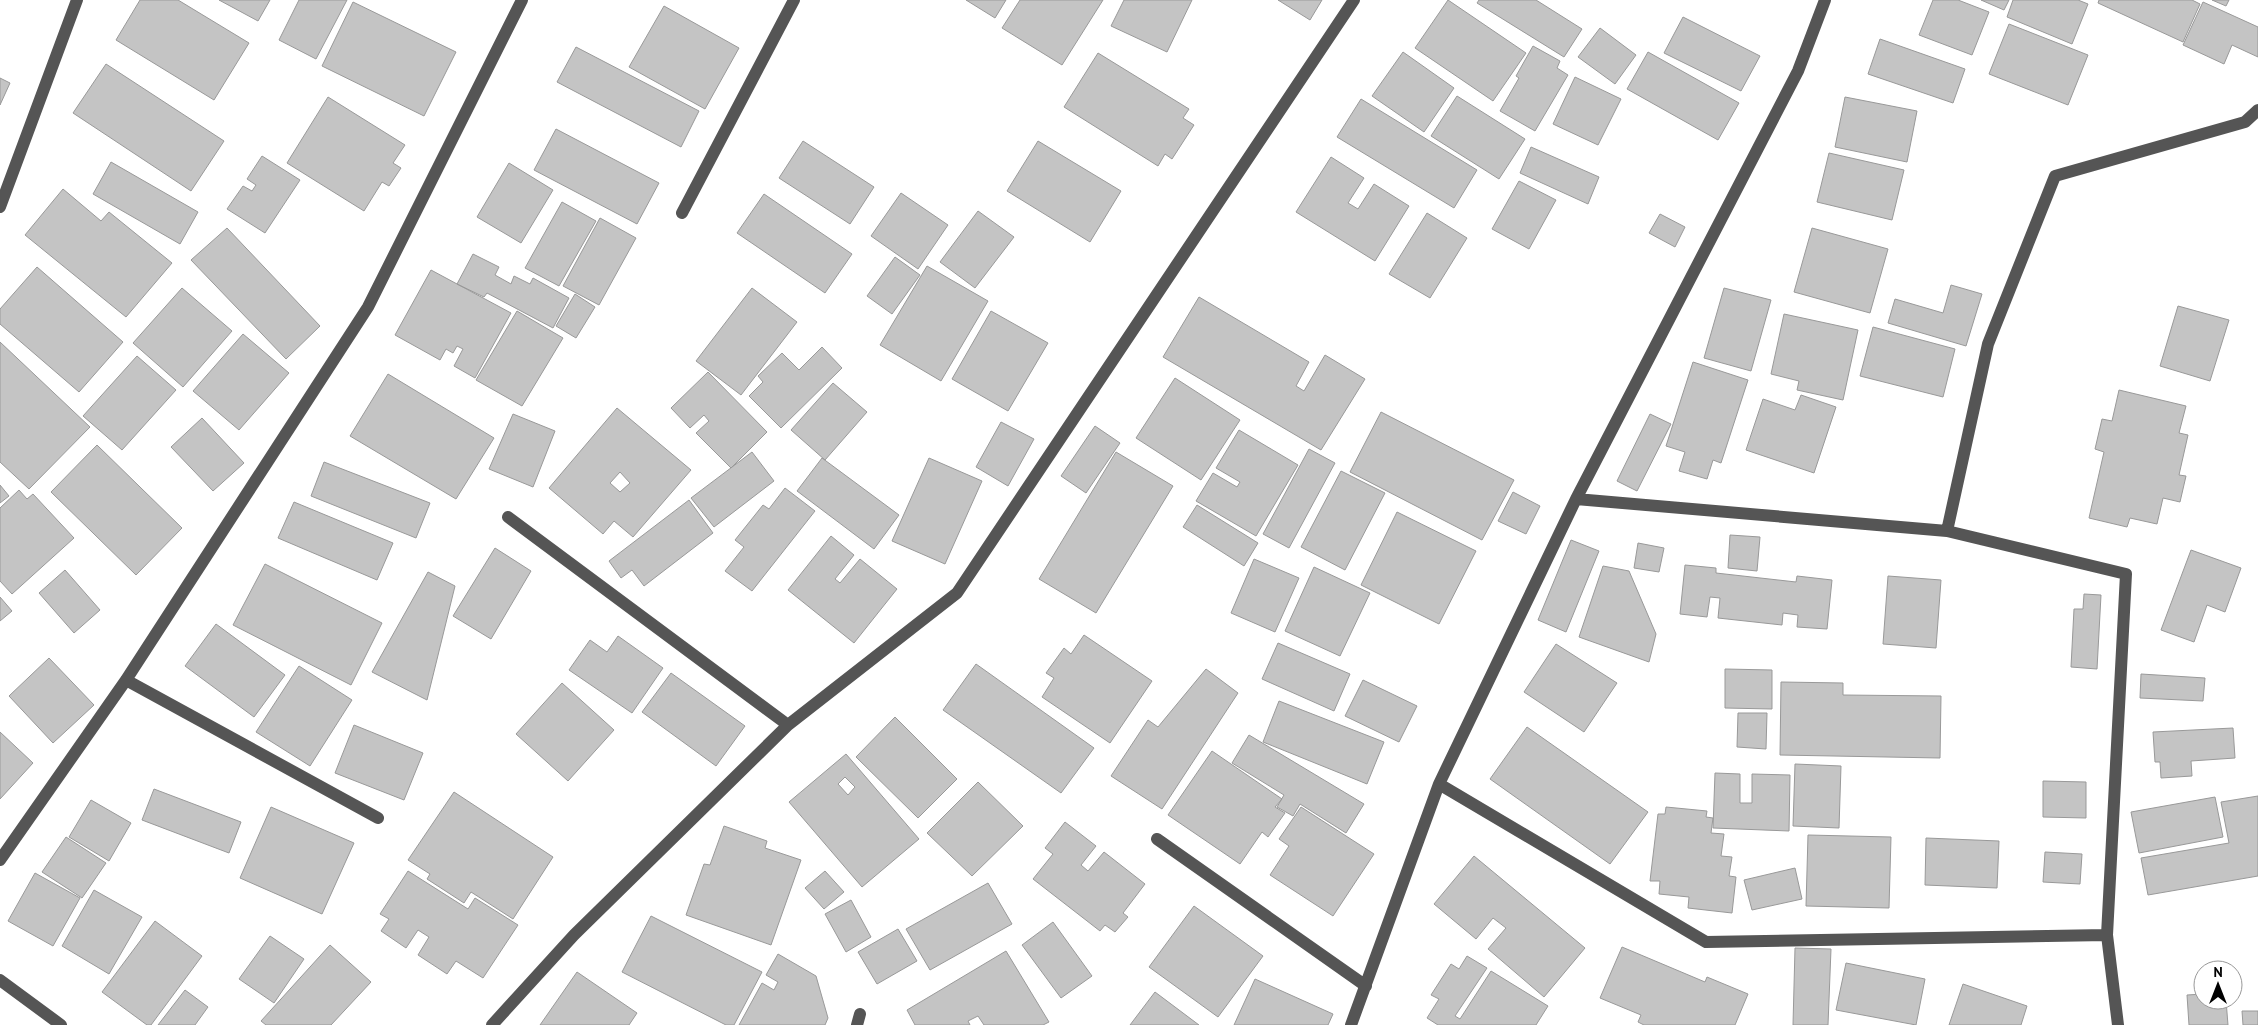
<svg xmlns="http://www.w3.org/2000/svg" width="2258" height="1025" viewBox="0 0 2258 1025" font-family="'PT Sans',sans-serif">
	<style>
		.building { fill: #c4c4c4; stroke: #999; fill-rule: evenodd }
		.lines { fill: none; stroke-linecap: round; stroke-linejoin: round }
		.minor { stroke: #555; stroke-width: 12 }
	</style>
	<rect width="100%" height="100%" fill="#fff"/>
	<path class="building" d="M140 0H178L249 43 214 100 116 40Z
		M219 0H270L258 21Z
		M299 0H347L316 59 279 40Z
		M966 0H1006L995 18Z
		M1020 0H1103L1062 65 1002 28Z
		M1124 0H1192L1167 52 1111 26Z
		M1278 0H1322L1310 20Z
		M1448 0 1526 53 1493 101 1415 48Z
		M1479 0H1536L1582 29 1564 57 1477 3Z
		M1933 0H1958L1989 12 1972 55 1919 35Z
		M1981 0H2009L2004 10Z
		M2013 0H2078L2088 4 2072 44 2007 17Z
		M2099 0H2192L2200 4 2183 42 2098 3Z
		M2212 0H2229L2226 6Z
		M353 2 456 52 424 116 322 66Z
		M2203 2 2258 27V57L2232 45 2224 64 2183 45Z
		M664 6 739 48 705 109 629 67Z
		M1683 17 1760 56 1741 91 1664 53Z
		M2009 24 2088 55 2068 105 1989 74Z
		M1600 28 1636 55 1615 84 1578 57Z
		M1880 39 1965 69 1953 103 1868 74Z
		M1533 46 1560 61 1557 68 1568 75 1535 131 1500 111 1519 78 1516 76Z
		M576 47 699 111 681 147 557 82Z
		M1403 52 1454 88 1424 132 1372 96Z
		M1648 52 1739 103 1718 140 1627 89Z
		M1098 53 1189 109 1183 118 1194 125 1172 159 1165 154 1158 166 1064 107Z
		M106 64 224 141 191 191 73 113Z
		M1575 77 1621 99 1598 145 1553 124Z
		M0 78 10 83 0 105Z
		M1457 96 1525 139 1499 179 1431 136Z
		M328 97 405 145 393 163 401 168 389 186 382 182 364 211 287 163Z
		M1845 97 1917 111 1907 162 1835 147Z
		M1361 99 1477 170 1454 208 1337 137Z
		M556 129 659 183 637 224 534 170Z
		M803 141 874 187 850 224 779 178Z
		M1038 141 1121 191 1090 242 1007 191Z
		M1531 147 1599 177 1588 204 1520 173Z
		M1829 153 1904 170 1892 220 1817 202Z
		M262 156 300 180 265 233 227 209 243 186 252 191 256 185 247 179Z
		M1331 157 1364 178 1348 203 1358 209 1374 184 1409 206 1375 261 1296 212Z
		M111 162 198 212 180 244 93 194Z
		M509 163 553 190 521 243 477 217Z
		M1519 181 1556 200 1529 249 1492 229Z
		M63 189 101 221 109 212 172 263 126 317 25 235Z
		M901 193 948 225 918 269 871 236Z
		M764 194 852 254 825 293 737 233Z
		M562 202 596 221 559 286 525 268Z
		M978 211 1014 237 975 288 940 262Z
		M1427 213 1467 238 1430 298 1389 274Z
		M1660 214 1685 227 1675 247 1649 233Z
		M600 218 636 238 599 305 563 286Z
		M227 228 320 326 286 359 191 260Z
		M1812 228 1888 249 1870 313 1794 292Z
		M473 254 499 267 495 275 511 284 514 276 530 284 533 278 569 298 553 328 487 293 484 297 457 284Z
		M895 257 920 275 892 314 867 296Z
		M927 266 988 301 941 381 880 345Z
		M37 267 123 342 79 392 0 324V309Z
		M431 270 511 313 475 378 454 366 463 349 457 346 453 353 446 349 440 360 395 335Z
		M1951 285 1982 294 1966 346 1888 323 1895 299 1943 313Z
		M182 288 232 331 183 387 133 343Z
		M752 288 797 322 741 395 696 361Z
		M1724 288 1771 300 1751 371 1704 358Z
		M575 294 595 307 576 338 556 326Z
		M1199 297 1309 362 1296 386 1304 391 1325 355 1365 379 1321 450 1163 357Z
		M2178 306 2229 320 2210 381 2160 366Z
		M517 311 563 338 522 406 476 380Z
		M991 311 1048 343 1008 411 952 379Z
		M1784 314 1858 330 1843 400 1797 390 1799 381 1771 374Z
		M1873 327 1955 349 1943 397 1860 376Z
		M243 334 289 373 239 430 193 391Z
		M0 342 90 427 29 489 0 462Z
		M822 347 842 368 781 428 749 396 763 382 758 376 782 353 799 370Z
		M137 356 176 390 122 450 83 416Z
		M1693 362 1748 380 1721 463 1713 460 1707 479 1679 471 1685 452 1666 446Z
		M708 372 767 432 731 468 696 433 709 421 704 415 690 428 671 408Z
		M388 374 494 438 456 499 350 436Z
		M1175 378 1240 420 1201 480 1136 438Z
		M833 383 867 412 825 460 791 430Z
		M2119 390 2186 406 2179 433 2188 435 2179 475 2186 476 2180 502 2163 498 2157 524 2130 518 2127 527 2089 518 2104 452 2095 449 2102 419 2112 421Z
		M1801 395 1836 407 1814 473 1746 450 1763 399 1795 410Z
		M617 408 691 470 633 537 614 521 603 534 549 488ZM620 472 630 483 620 492 610 483Z
		M1381 412 1514 480 1482 540 1350 472Z
		M513 414 555 431 533 487 489 469Z
		M1650 414 1671 424 1637 491 1617 481Z
		M202 418 244 463 213 491 171 447Z
		M1001 422 1034 439 1008 486 976 467Z
		M1095 426 1120 443 1086 493 1061 476Z
		M1239 430 1298 465 1256 536 1196 501 1213 473 1237 487 1240 482 1216 468Z
		M97 445 182 528 136 575 51 492Z
		M1309 449 1335 463 1289 548 1263 534Z
		M752 452 774 481 714 527 691 498Z
		M1116 452 1173 486 1096 613 1039 579Z
		M822 458 899 515 874 549 797 491Z
		M929 458 982 481 945 564 892 541Z
		M324 462 430 503 416 538 311 496Z
		M1341 471 1385 493 1345 570 1301 547Z
		M0 485 9 496 0 503Z
		M785 488 815 511 752 591 725 571 744 547 735 540 763 505 769 509Z
		M19 490 27 499 33 494 74 538 12 594 0 581V508Z
		M1513 492 1540 506 1526 534 1498 521Z
		M689 500 713 533 644 586 632 570 621 578 609 561Z
		M294 502 393 543 377 580 278 538Z
		M1197 505 1258 543 1244 566 1183 527Z
		M1397 512 1476 551 1439 624 1361 585Z
		M1730 535 1760 537 1757 571 1728 568Z
		M831 536 854 555 835 579 840 583 860 559 897 589 854 643 788 590Z
		M1571 540 1599 551 1566 632 1538 620Z
		M1638 543 1664 548 1659 572 1634 568Z
		M495 548 531 571 491 639 453 616Z
		M2191 550 2241 568 2225 612 2207 605 2194 642 2161 630Z
		M1254 559 1299 578 1275 632 1231 613Z
		M265 564 382 623 351 685 233 625Z
		M1685 565 1716 568V573L1796 582 1797 576 1832 580 1827 629 1797 627 1798 615 1783 613 1782 625 1718 618 1720 598 1710 597 1707 617 1680 614Z
		M1603 566 1629 571 1656 634 1649 662 1579 637Z
		M1314 567 1370 593 1340 656 1285 631Z
		M65 570 100 610 74 633 39 593Z
		M428 572 455 586 427 700 372 672Z
		M1888 576 1941 580 1936 648 1883 644Z
		M2084 594 2101 595 2097 669 2071 667 2074 609H2083Z
		M0 597 12 611 0 621Z
		M216 624 285 675 254 717 185 666Z
		M1084 635 1152 681 1110 743 1042 697 1054 678 1046 673 1064 648 1071 654Z
		M618 636 663 668 632 713 569 670 590 640 607 652Z
		M1278 643 1350 674 1334 711 1262 679Z
		M1556 644 1617 683 1584 732 1524 692Z
		M49 658 94 705 53 743 9 696Z
		M976 664 1094 748 1061 793 943 710Z
		M299 666 352 700 310 766 256 732Z
		M1206 669 1238 693 1162 809 1111 776 1148 720 1158 727Z
		M1725 669 1772 670V709L1725 708Z
		M671 673 745 726 716 766 642 712Z
		M2141 674 2205 678 2203 701 2140 698Z
		M1363 680 1417 706 1399 742 1345 716Z
		M1781 682 1843 683V695L1941 696 1940 758 1780 755Z
		M562 683 614 730 568 781 516 734Z
		M1279 701 1384 742 1367 784 1263 742Z
		M1738 713H1767L1766 749 1737 747Z
		M895 717 957 779 918 818 856 757Z
		M354 725 423 753 404 800 335 773Z
		M1527 727 1648 812 1610 864 1490 779Z
		M2233 728 2235 758 2191 761 2192 776 2161 778 2160 762H2155L2153 732Z
		M0 732 33 763 0 799Z
		M1249 735 1364 804 1346 833 1300 804 1293 816 1277 807 1284 795 1232 763Z
		M1212 751 1282 799 1275 807 1285 813 1268 837 1262 832 1240 864 1168 815Z
		M846 754 919 839 862 887 789 802ZM845 777 855 787 848 795 838 784Z
		M1795 764 1841 766 1839 828 1793 826Z
		M1715 773 1740 774V803H1752V774L1790 775 1789 831 1713 828Z
		M2043 781 2086 782V818L2043 817Z
		M978 782 1023 826 972 876 927 833Z
		M154 789 241 822 229 853 142 820Z
		M454 792 553 857 513 919 471 892 464 903 427 879 430 874 408 860Z
		M2258 796V876L2148 895 2141 858 2229 843 2221 802Z
		M2215 797 2223 837 2139 853 2131 812Z
		M91 800 131 823 109 861 69 837Z
		M271 807 354 843 322 914 240 878Z
		M1301 807 1374 854 1333 916 1270 875 1289 846 1279 839Z
		M1666 807 1707 811 1706 817 1713 818 1711 833 1724 834 1721 856 1732 857 1729 876 1736 877 1732 913 1688 908 1689 897 1659 894 1660 881H1650L1658 814H1665Z
		M1065 822 1096 846 1081 865 1088 871 1104 852 1145 884 1123 913 1128 917 1115 932 1105 925 1100 931 1033 879 1053 854 1045 848Z
		M724 826 767 841 765 848 801 860 771 945 686 915 704 864 710 865Z
		M1808 835 1891 837 1889 908 1806 906Z
		M66 837 106 863 82 898 42 872Z
		M1926 838 1999 841 1997 888 1925 885Z
		M2045 852 2082 854 2080 884 2043 882Z
		M1474 856 1585 948 1544 997 1488 949 1506 928 1493 918 1476 939 1434 904Z
		M1795 868 1802 899 1752 910 1744 880Z
		M408 871 468 909 475 898 518 925 483 978 456 961 447 974 418 955 429 937 418 930 406 948 381 931 389 919 380 914Z
		M825 871 844 892 824 909 805 888Z
		M35 873 80 898 53 946 8 921Z
		M988 883 1012 924 930 970 906 929Z
		M94 890 142 917 109 974 62 946Z
		M851 900 871 937 846 952 825 914Z
		M1194 906 1263 956 1218 1017 1149 967Z
		M651 916 762 972 734 1025H726L622 972Z
		M155 921 202 956 151 1025H147L102 992Z
		M1053 922 1092 976 1061 998 1022 945Z
		M898 929 917 961 877 984 858 952Z
		M270 936 304 959 274 1003 239 979Z
		M330 945 371 982 331 1025H266L261 1021Z
		M1622 947 1705 982 1707 977 1748 994 1735 1025H1644L1638 1022 1641 1015 1600 998Z
		M1795 948 1831 949 1828 1025H1793Z
		M1006 951 1049 1022 1043 1025H984L978 1016 968 1021 970 1025H915L907 1010Z
		M778 954 816 976 828 1018 825 1025H739L762 983 774 990 778 982 766 975Z
		M1467 956 1487 968 1455 1016 1460 1019 1491 971 1548 1006 1536 1025H1438L1427 1018 1439 999 1431 995 1451 964 1459 969Z
		M1846 963 1925 979 1916 1025 1836 1010Z
		M577 972 637 1013 629 1025H540Z
		M1255 979 1333 1014 1328 1025H1234Z
		M1963 984 2027 1006 2021 1025H1949Z
		M185 990 208 1007 195 1025H158Z
		M1155 992 1199 1025H1130Z
		M2203 994V1000H2226L2228 1025H2189L2187 995Z
		M2242 1011H2258V1025H2243Z"/>
	<g class="lines">
		<path class="minor" d="M0 207 77 0
			M682 213 794 0
			M1576 499 1947 531 2126 574 2107 935 2118 1025
			M508 517 788 725
			M1947 531 1988 344 2055 176 2245 122 2258 110
			M126 680 378 818
			M1439 784 1706 942 2107 935
			M1157 839 1366 986
			M0 860 126 680 368 307 522 0
			M0 980 61 1025
			M492 1025 574 935 788 725 957 593 1354 0
			M857 1025 860 1014
			M1351 1025 1439 784 1576 499 1798 71 1825 0"/>
	</g>
	<g transform="translate(2218 985)"><circle r="24" fill="#ffffff" stroke="#999999"/>
	<path d="M0-4L9 19L0 12L-9 19Z" fill="#000000"/>
	<text y="-8" font-size="14" font-weight="bold" text-anchor="middle" fill="#000000">N</text>
	</g>
</svg>
